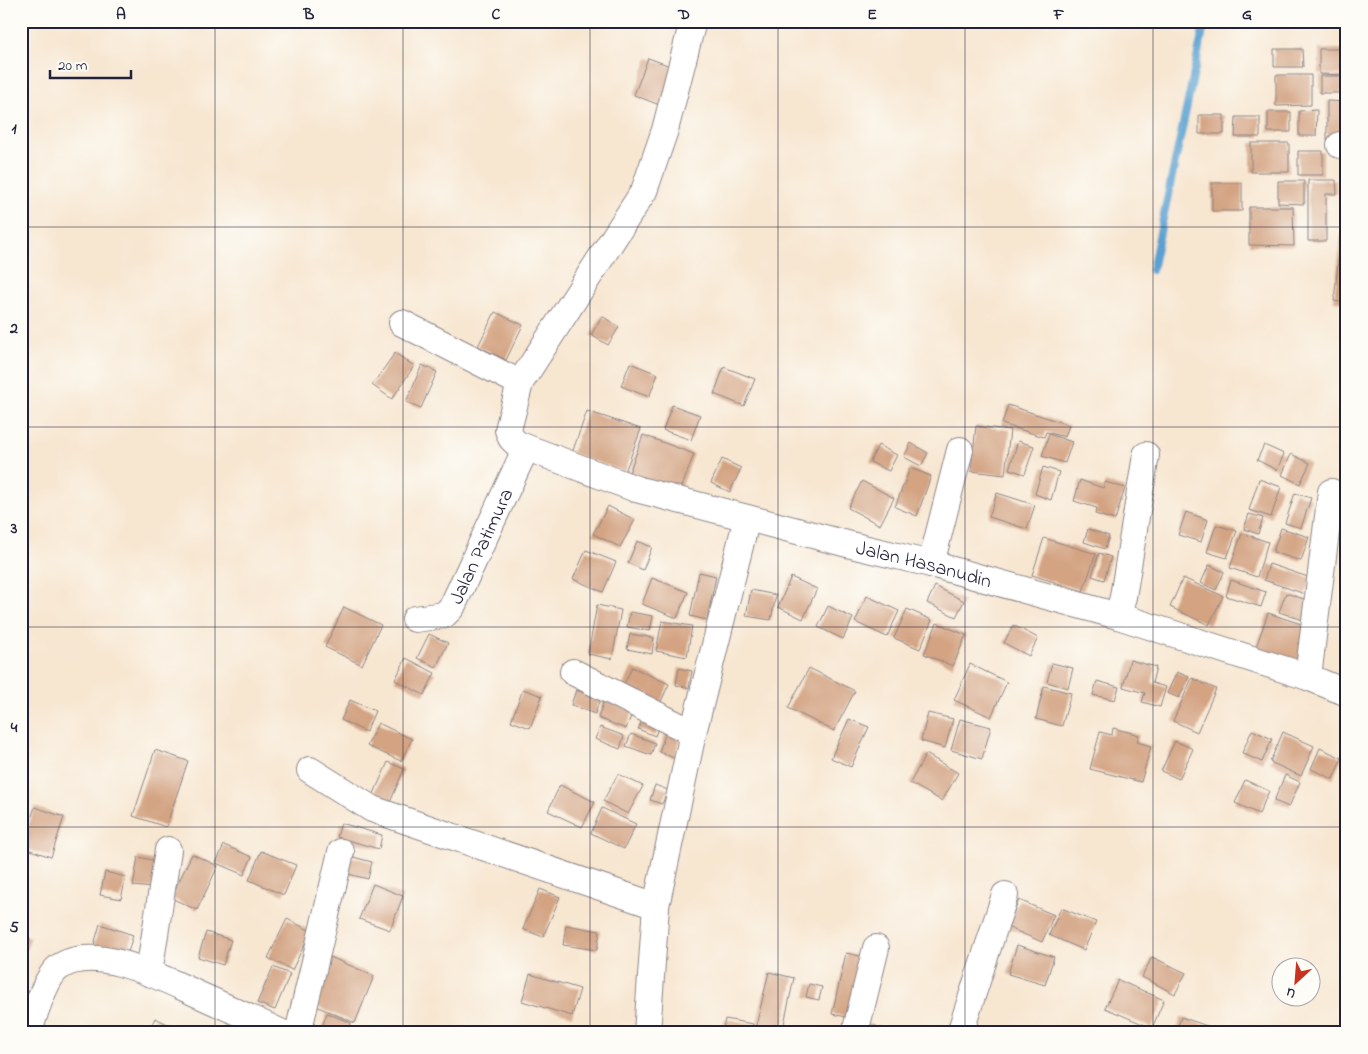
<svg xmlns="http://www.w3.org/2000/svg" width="1368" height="1054" viewBox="0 0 1368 1054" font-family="'Indie Flower',sans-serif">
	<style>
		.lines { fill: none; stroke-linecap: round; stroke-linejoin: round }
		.stream { stroke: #5aa1d0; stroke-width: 8 }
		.building { fill: #d3a382 }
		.street-casing { stroke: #8c8486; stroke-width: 28 }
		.street { stroke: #fff; stroke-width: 26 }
		.grid { fill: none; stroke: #22223b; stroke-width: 1; stroke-opacity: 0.55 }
		.labels { text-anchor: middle; stroke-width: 5; stroke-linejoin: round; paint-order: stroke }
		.street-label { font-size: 20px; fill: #22223b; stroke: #fdfcf7 }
		.neatline { fill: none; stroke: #22223b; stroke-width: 2 }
		.grid-label { font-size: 16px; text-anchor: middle; font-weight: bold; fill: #22223b }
	</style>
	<rect width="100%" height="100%" fill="#fdfcf7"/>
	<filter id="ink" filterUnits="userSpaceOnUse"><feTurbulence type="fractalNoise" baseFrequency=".02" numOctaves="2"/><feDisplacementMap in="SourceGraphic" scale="10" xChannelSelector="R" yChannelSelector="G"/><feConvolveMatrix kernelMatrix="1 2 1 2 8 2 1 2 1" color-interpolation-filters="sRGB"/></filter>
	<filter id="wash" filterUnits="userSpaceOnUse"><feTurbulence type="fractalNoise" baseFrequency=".0096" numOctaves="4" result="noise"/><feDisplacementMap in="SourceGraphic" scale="20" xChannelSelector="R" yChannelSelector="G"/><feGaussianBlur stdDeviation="1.12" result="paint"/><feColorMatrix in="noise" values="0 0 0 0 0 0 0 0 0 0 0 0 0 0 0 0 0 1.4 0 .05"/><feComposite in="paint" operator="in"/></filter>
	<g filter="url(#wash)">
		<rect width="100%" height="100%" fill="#f7e6d0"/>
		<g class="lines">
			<path class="stream" d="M1152 270 1205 21"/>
		</g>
		<g id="blocks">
			<path class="building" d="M1274 49H1302L1303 67H1274Z
				M1319 49H1347V75L1319 74Z
				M648 58 676 68 662 106 634 95Z
				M1276 75H1311V105L1276 106Z
				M1320 76H1347V93H1320Z
				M1327 101 1347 102V140H1327Z
				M1317 110 1316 136H1299V111Z
				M1268 112H1291V132H1268Z
				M1199 115H1224V134H1199Z
				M1236 117H1260V137H1235Z
				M1251 143H1289V172H1251Z
				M1298 151H1323V175H1298Z
				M1308 180H1336L1337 194H1326V241H1308Z
				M1278 181H1304V204L1278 203Z
				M1212 183H1242V211H1212Z
				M1249 207H1293L1294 246 1249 245Z
				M1341 234 1347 235V303L1334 301Z
				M495 312 523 325 506 360 478 346Z
				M602 316 619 327 608 345 591 335Z
				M395 353 414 366 392 399 372 385Z
				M630 363 658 374 649 397 621 386Z
				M422 365 437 372 421 408 406 402Z
				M724 367 755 379 744 406 714 394Z
				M672 405 700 415 691 440 663 430Z
				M1008 405 1069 425 1065 437 1046 432 1044 437 1002 424Z
				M587 411 641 429 625 472 572 453Z
				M976 426 1010 430 1005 475 971 471Z
				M1049 434 1072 442 1065 463 1042 456Z
				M643 435 694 454 680 492 629 473Z
				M1018 441 1034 446 1025 474 1009 469Z
				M911 443 928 453 921 466 904 457Z
				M878 445 897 455 889 471 870 462Z
				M1264 445 1284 454 1277 470 1257 460Z
				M1291 454 1310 463 1300 484 1282 475Z
				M722 459 741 468 730 492 711 483Z
				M1043 467 1059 472 1051 500 1035 494Z
				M910 468 931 476 917 516 895 507Z
				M1259 479 1281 487 1271 517 1249 510Z
				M1080 480 1103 488 1105 482 1125 488 1115 520 1095 514 1097 508 1074 501Z
				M862 481 894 498 880 525 848 508Z
				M997 493 1035 505 1027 529 989 517Z
				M1295 493 1311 498 1301 528 1285 523Z
				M608 506 635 520 620 547 593 534Z
				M1186 512 1208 520 1201 542 1178 535Z
				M1249 514 1263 518 1258 534 1244 529Z
				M1216 525 1237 531 1227 558 1207 552Z
				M1281 528 1309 537 1301 561 1273 552Z
				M1088 529 1109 536 1105 549 1084 542Z
				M1242 533 1268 542 1257 577 1230 568Z
				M1044 538 1096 554 1083 591 1032 575Z
				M637 541 652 547 643 570 628 563Z
				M586 550 616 562 603 592 573 579Z
				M1099 553 1111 557 1104 580 1092 576Z
				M1269 564 1311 578 1305 594 1264 580Z
				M1209 565 1224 572 1216 590 1201 583Z
				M699 572 716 576 707 620 690 616Z
				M791 577 817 589 803 619 778 607Z
				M652 578 688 592 677 618 642 604Z
				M1183 578 1223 596 1209 625 1170 607Z
				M1231 580 1266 592 1261 607 1226 596Z
				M935 586 964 601 956 617 927 603Z
				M751 590 776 595 771 620 746 616Z
				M1286 593 1313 602 1306 621 1279 612Z
				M867 596 899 611 887 637 855 622Z
				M597 605 621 610 612 659 588 654Z
				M828 606 853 618 843 639 818 627Z
				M344 607 381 625 362 665 325 647Z
				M907 609 932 620 920 649 894 638Z
				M630 612 653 616 650 631 627 627Z
				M1268 613 1310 627 1299 661 1256 647Z
				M662 621 692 626 687 657 656 651Z
				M937 623 966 635 953 666 924 654Z
				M1013 625 1038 638 1029 656 1004 643Z
				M429 634 448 643 436 667 417 658Z
				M630 634 654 638 652 654 627 649Z
				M406 658 435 673 424 695 395 680Z
				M1130 660 1156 667 1152 683 1166 687 1160 707 1142 702 1145 693 1123 687Z
				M1052 663 1073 668 1068 688 1047 682Z
				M970 664 1007 682 991 717 954 700Z
				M632 667 669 684 658 708 621 691Z
				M679 668 692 671 689 688 676 685Z
				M809 668 855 691 834 731 788 708Z
				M1177 672 1189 677 1179 698 1167 693Z
				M1192 678 1216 689 1197 732 1173 721Z
				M1097 681 1119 687 1115 700 1093 695Z
				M1044 686 1071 693 1062 726 1036 719Z
				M523 689 542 696 530 728 511 721Z
				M576 690 600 699 595 714 571 705Z
				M350 700 375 711 366 732 341 720Z
				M604 700 633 711 626 729 598 718Z
				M928 713 953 719 945 748 921 741Z
				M849 719 869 727 851 767 831 758Z
				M960 719 991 727 982 759 951 750Z
				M642 720 659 726 655 736 638 729Z
				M378 723 412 739 401 761 367 746Z
				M600 727 624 736 620 749 595 739Z
				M1113 728 1139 735 1137 742 1151 746 1141 782 1090 769 1100 732 1112 735Z
				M1252 730 1272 739 1262 762 1242 753Z
				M666 732 681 738 674 758 659 752Z
				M1283 732 1314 746 1301 776 1270 762Z
				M631 734 655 743 651 755 626 746Z
				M1175 741 1193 749 1179 779 1161 771Z
				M1320 748 1342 758 1333 779 1311 769Z
				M155 750 188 761 166 827 133 816Z
				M926 754 958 773 942 801 910 783Z
				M388 762 404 769 389 805 372 798Z
				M618 774 643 786 628 814 603 801Z
				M1285 775 1300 782 1289 807 1274 801Z
				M1245 780 1269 791 1259 814 1235 803Z
				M560 785 595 802 582 827 548 811Z
				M655 785 668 790 662 804 650 800Z
				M35 807 64 817 51 857 21 847Z
				M602 808 636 824 624 849 591 833Z
				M341 823 382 835 379 849 337 837Z
				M224 845 252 857 244 875 216 863Z
				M261 851 296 865 284 895 249 880Z
				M192 854 218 866 197 910 171 898Z
				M349 856 372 862 368 879 344 873Z
				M138 857 157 861 153 888 133 886Z
				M105 872 126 877 121 899 100 895Z
				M373 884 403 896 390 930 359 919Z
				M540 889 560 897 543 937 523 929Z
				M1019 900 1054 915 1042 942 1007 927Z
				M1061 908 1096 922 1084 950 1049 935Z
				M287 919 311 931 292 970 268 958Z
				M100 924 133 935 127 956 94 945Z
				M566 925 600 931 597 950 563 945Z
				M206 932 231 940 223 965 198 957Z
				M21 935 30 938 24 958 21 957Z
				M1017 945 1054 957 1045 985 1008 974Z
				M846 953 869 958 856 1019 832 1014Z
				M328 956 374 976 355 1023 309 1003Z
				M1152 957 1186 973 1175 994 1142 977Z
				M273 967 290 974 275 1010 257 1003Z
				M769 972 794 978 782 1033H766L755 1030Z
				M530 974 580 989 572 1016 522 1001Z
				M1118 980 1164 1000 1152 1028 1105 1008Z
				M809 984 822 987 819 1000 806 997Z
				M327 1013 351 1023 347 1033 320 1032Z
				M1181 1017 1213 1028 1211 1033H1176Z
				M155 1018 176 1028 174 1033H148Z
				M725 1019 753 1024 752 1033H722Z
				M869 1024 884 1029 882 1033H866Z"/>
		</g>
	</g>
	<g filter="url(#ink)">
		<use href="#blocks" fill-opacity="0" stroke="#8c8486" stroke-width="1"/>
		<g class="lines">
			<defs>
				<g id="street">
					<path id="s1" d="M693 21 665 130 644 191 520 383 508 430 511 438 517 444 636 489 855 546 931 564 1118 616 1308 677 1347 693"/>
					<path d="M1340 145 1347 144"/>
					<path d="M402 323 520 383"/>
					<path d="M931 564 960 450"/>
					<path d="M1118 616 1123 597 1146 455"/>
					<path id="s2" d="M415 619 444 615 452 607 526 448"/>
					<path d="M573 672 693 733"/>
					<path d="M1308 677 1331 492"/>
					<path d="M310 770 372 809 656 906"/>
					<path d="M149 973 168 850"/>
					<path d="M29 1033C33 1017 46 977 58 968 93 942 162 978 195 993 224 1006 253 1019 282 1033"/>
					<path d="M298 1033 341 852"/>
					<path d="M647 1033 656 906 693 733 747 518"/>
					<path d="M855 1033 876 948"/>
					<path d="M960 1033 1005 895"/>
				</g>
			</defs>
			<use href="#street" class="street-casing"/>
			<use href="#street" class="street"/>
		</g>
	</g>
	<path class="grid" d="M215 21V1033M403 21V1033M590 21V1033M778 21V1033M965 21V1033M1153 21V1033M21 227H1347M21 427H1347M21 627H1347M21 827H1347"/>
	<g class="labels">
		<g class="street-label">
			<text dy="7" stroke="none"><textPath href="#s2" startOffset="108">Jalan Patimura</textPath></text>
			<text dy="7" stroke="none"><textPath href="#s1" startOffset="896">Jalan Hasanudin</textPath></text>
		</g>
	</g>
	<rect width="1368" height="1054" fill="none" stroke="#fdfcf7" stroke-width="55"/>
	<g transform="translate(1296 982) rotate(206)"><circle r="24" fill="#fdfcf7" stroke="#a5a5ac"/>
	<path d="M0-4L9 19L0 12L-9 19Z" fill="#c8321e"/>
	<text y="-8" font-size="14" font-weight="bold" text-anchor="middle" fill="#22223b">U</text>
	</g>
	<path d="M50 70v8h81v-8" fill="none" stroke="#22223b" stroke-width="2.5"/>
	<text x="58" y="70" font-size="15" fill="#22223b" stroke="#fdfcf7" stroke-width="4" paint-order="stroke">20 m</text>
	<rect x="28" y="28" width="1312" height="998" class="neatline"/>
	<g class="grid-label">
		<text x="121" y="19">A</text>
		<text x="309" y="19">B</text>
		<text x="496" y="19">C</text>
		<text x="684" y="19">D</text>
		<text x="872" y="19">E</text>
		<text x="1059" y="19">F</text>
		<text x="1247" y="19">G</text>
		<text x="14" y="133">1</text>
		<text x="14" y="333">2</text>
		<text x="14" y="533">3</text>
		<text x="14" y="732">4</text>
		<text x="14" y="932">5</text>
	</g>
</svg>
